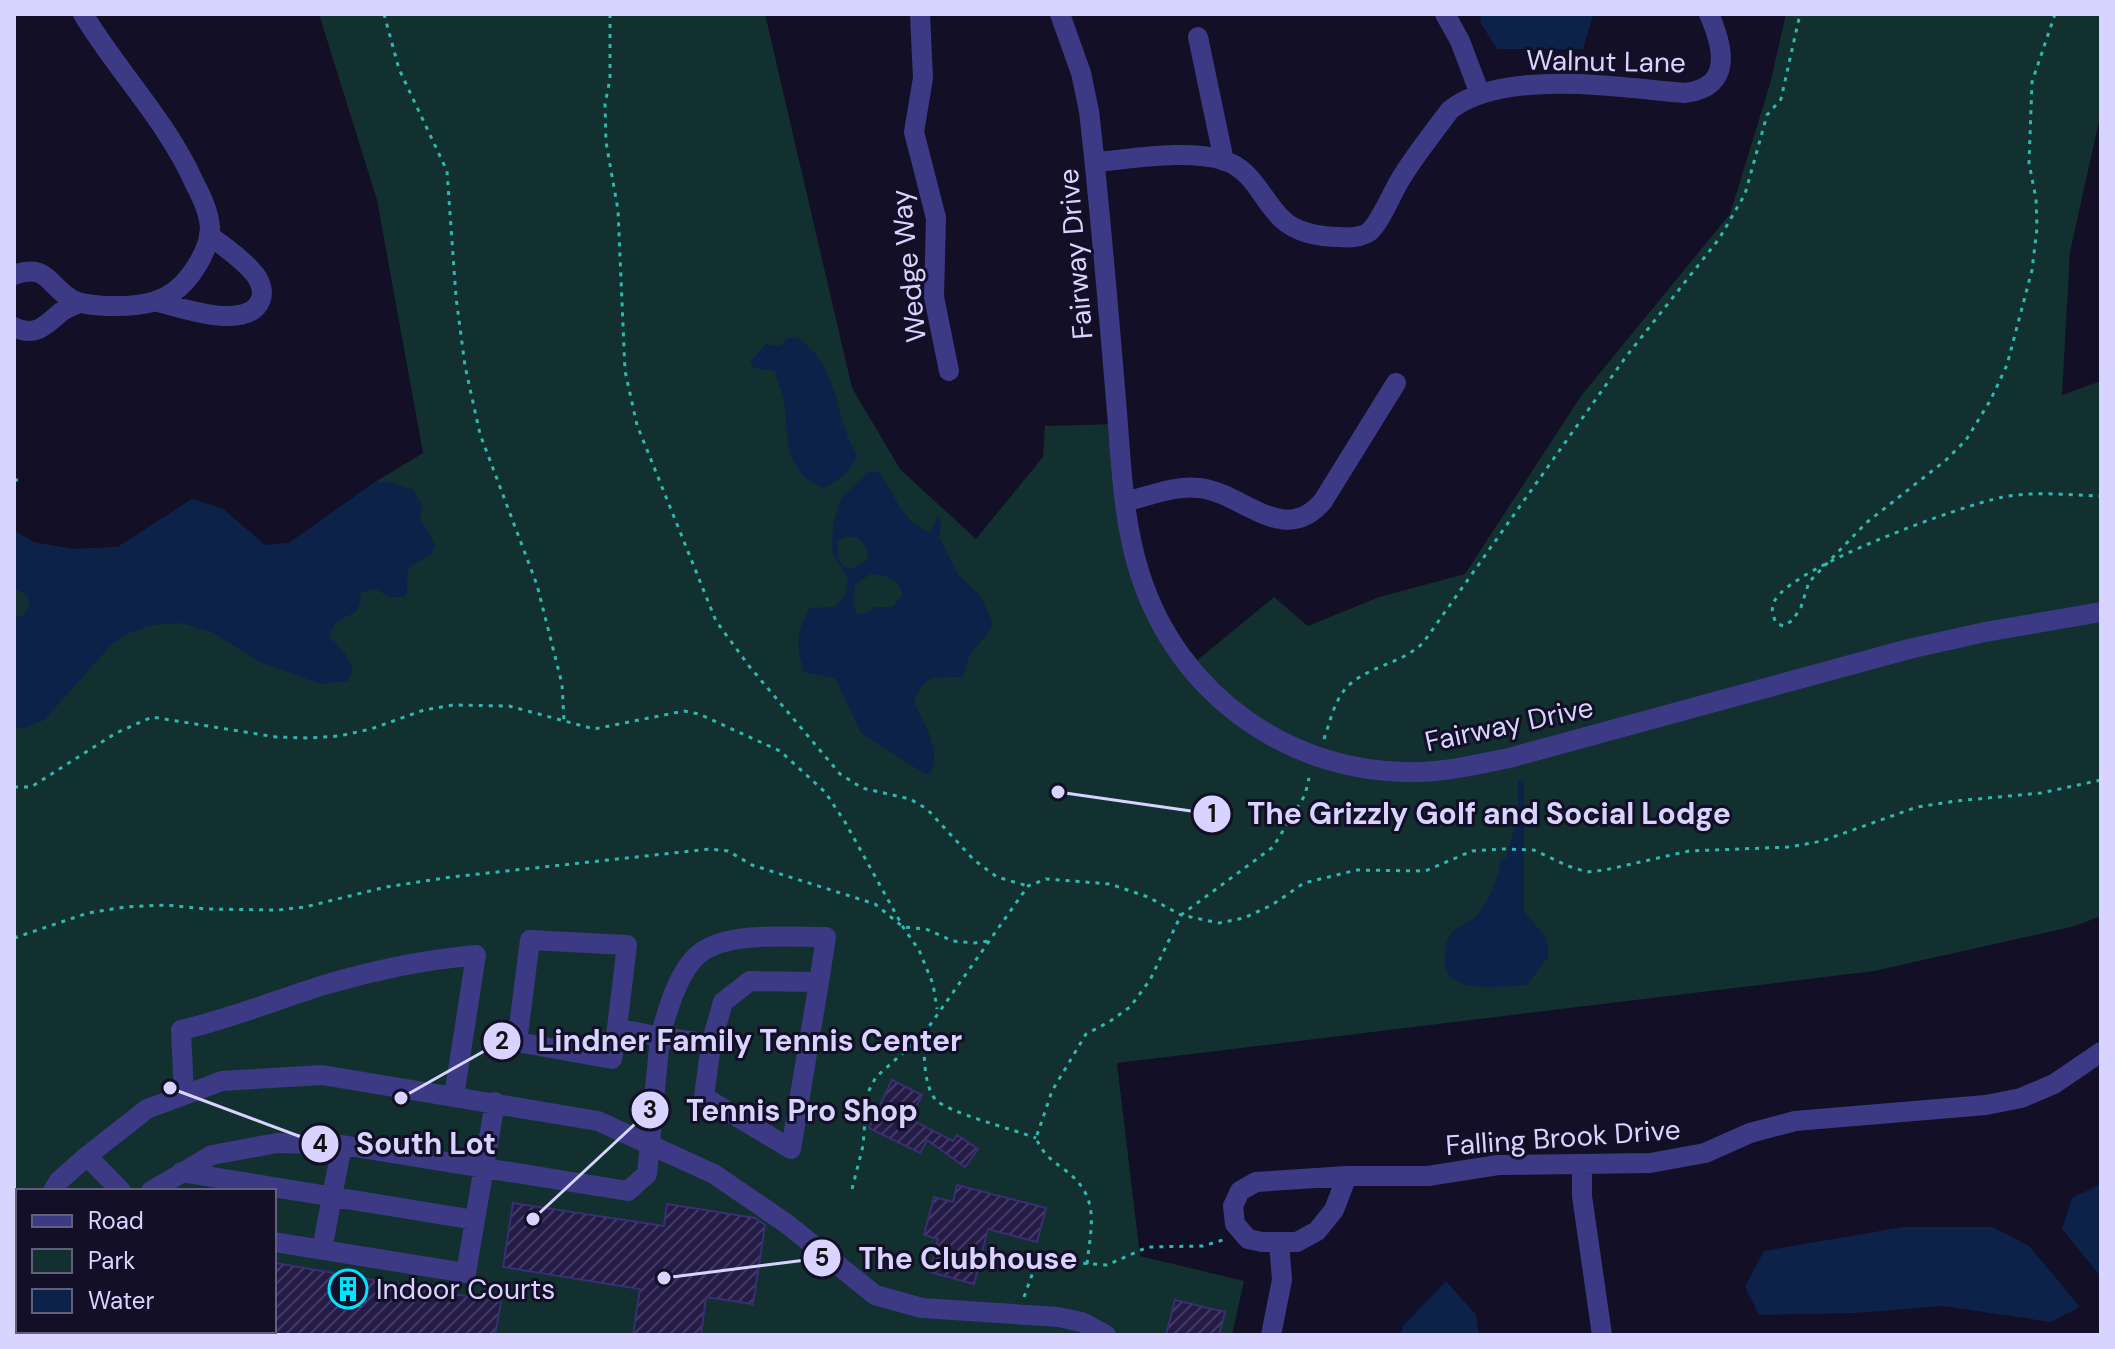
<svg xmlns="http://www.w3.org/2000/svg" width="2115" height="1349" viewBox="0 0 2115 1349" font-family="'DM Sans',sans-serif">
	<style>
		.green { fill: #12302f; fill-rule: evenodd }
		.water { fill: #0c2248; fill-rule: evenodd }
		.building { fill: url(#building-hatch); stroke: #3b2d73; stroke-width: 2 }
		.lines { fill: none; stroke-linecap: round; stroke-linejoin: round }
		.path { stroke: #2fb8b0; stroke-width: 3; stroke-dasharray: 4 6; stroke-linecap: butt }
		.minor { stroke: #3d3a85; stroke-width: 20 }
		.labels { text-anchor: middle; stroke-width: 6; stroke-linejoin: round; paint-order: stroke }
		.street-label { font-size: 28px; fill: #d9d4ff; stroke: #130f26 }
		.poi-label { font-size: 28px; fill: #d9d4ff; stroke: #130f26; text-anchor: start }
		.leader { fill: none; stroke: #d9d4ff; stroke-width: 3 }
		.callout-dot { fill: #d9d4ff; stroke: #130f26; stroke-width: 3 }
		.mark-label { font-size: 24px; text-anchor: middle; font-weight: bold; fill: #111 }
		.callout-label { font-size: 30px; text-anchor: middle; font-weight: bold; fill: #d9d4ff; stroke: #130f26; stroke-width: 6; stroke-linejoin: round; paint-order: stroke }
	</style>
	<defs>
		<pattern id="building-hatch" width="6" height="6" patternUnits="userSpaceOnUse" patternTransform="scale(2)"><rect width="6" height="6" fill="#241b47"/><path d="M-1 1l2-2M0 6l6-6M5 7l2-2" fill="none" stroke="#433b63"/></pattern>
	</defs>
	<rect width="100%" height="100%" fill="#130f26"/>
	<path class="green" d="M319 14H765L852 388 900 469 976 539 1043 457 1045 426 1118 424 1131 537 1189 667 1274 597 1308 626 1379 597 1465 574 1581 396 1730 214 1770 84 1786 14H2101V112L2070 252 2062 395 2101 381V916L2075 926 1874 971 1117 1063 1140 1256 1244 1281 1232 1335H14V531L36 543 74 549 118 547 192 499 223 509 265 545 289 543 375 482 423 453 377 200ZM18 1191H274V1331H18Z"/>
	<path class="water" d="M1481 14H1593V15L1583 49H1497L1480 22Z
		M796 337C842 368 831 410 857 455 850 473 840 480 823 488 786 473 788 442 785 408 784 396 778 383 775 371L754 368 750 362 766 344 780 346 788 338Z
		M868 472H879C893 492 905 527 931 532L938 516 941 519 939 537 959 576 980 595 993 623C987 639 974 647 969 657 966 665 967 670 962 677 935 677 925 672 914 702 923 722 942 751 931 773L925 774 861 733 835 678 804 672C796 644 795 633 810 608L835 607 845 595 848 579 832 553 833 524 841 498ZM848 536 859 538 867 549V559C848 578 835 565 838 541ZM871 574 886 576 899 584 903 595 892 607H876L863 614 856 612 853 601 855 584Z
		M375 482H388L413 490 422 505 420 520 430 534 435 546 431 554C407 570 408 559 407 592L403 597H389L376 589 360 593 361 601 356 612C343 618 332 621 330 637L346 655 353 669 348 681 321 684 258 661 212 632 181 623 154 625 131 632 111 645 44 720 23 728 14 727V618L24 615 29 606 28 596 14 588V531L36 543 74 549 118 547 192 499 223 509 265 545 289 543Z
		M1518 780 1524 781V911L1547 939 1548 957 1527 985C1502 987 1441 996 1445 958 1445 950 1445 941 1451 934 1457 926 1469 923 1476 916 1486 908 1502 872 1500 860L1506 858 1518 813Z
		M2101 1184V1277L2062 1229 2072 1198Z
		M1903 1227H1993L2029 1246 2080 1307 2050 1322 1943 1306 1855 1313 1759 1315 1745 1287 1764 1251Z
		M1446 1281 1476 1315 1479 1335H1401L1403 1326Z"/>
	<path class="building" d="M892 1080 922 1095 910 1119 953 1141 957 1135 978 1149 965 1167 927 1140 920 1153 869 1128Z
		M957 1185 1046 1208 1037 1242 988 1229 974 1284 930 1272 938 1239 924 1235 934 1197 953 1202Z
		M513 1203 664 1226 667 1204 755 1218 765 1225 753 1304 706 1297 701 1335H633L640 1289 503 1267Z
		M276 1263 501 1302 495 1335H274Z
		M1175 1300 1225 1312 1219 1335H1166Z"/>
	<g class="lines">
		<path class="path" d="M384 14 399 69 447 171 456 297 465 366 480 434 537 585 562 684 564 721
			M610 14V79L605 104 606 142 618 210 625 371 637 425 716 621 749 666 840 774 862 788 910 799 927 809 974 860 997 877 1028 886
			M2055 14 2032 82 2029 163 2036 199 2037 228 2032 270 2007 365 1990 401 1966 440 1946 460 1866 523 1809 582 1801 607 1793 620 1783 626 1776 623C1773 615 1770 608 1775 600 1796 565 1960 506 2003 497 2034 491 2069 495 2101 496
			M14 480H18
			M1324 739C1330 722 1334 701 1347 687 1368 666 1401 664 1423 643L1625 358 1719 239 1745 194 1767 115 1781 99 1800 14
			M14 787H31L116 733 152 717 276 737 309 738 339 736 371 729 424 710 453 705 509 706 594 729 684 711 699 714 780 751 825 792 845 822 903 927 919 950 933 984 937 1009
			M14 938 88 913 125 907 166 905 206 909 278 910 305 907 386 887 451 877 710 849 728 851 752 865 875 904 903 927 926 929 953 941 974 943 990 941
			M923 1037C925 1056 923 1083 935 1099 945 1112 1016 1130 1036 1138
			M852 1189 863 1146 867 1094 876 1077 923 1035 1028 886 1046 879 1110 884 1148 897 1181 915 1219 923 1244 918 1272 905 1304 883 1357 870 1425 871 1472 851 1502 849 1534 850 1568 866 1587 872 1605 870 1689 851 1790 847 1822 841 1917 807 1956 801 2041 793 2101 780
			M1087 1264C1091 1226 1101 1197 1065 1170 1051 1160 1043 1154 1036 1138L1052 1091 1086 1034 1109 1022 1130 1007 1150 980 1181 915 1273 847 1305 795 1309 778
			M1024 1297 1033 1272 1043 1264 1056 1261 1107 1265 1148 1247 1203 1246 1226 1239"/>
		<path class="minor" d="M920 14 923 78 914 132 936 218 934 297 949 371
			M1060 14 1081 73 1089 111C1100 207 1108 304 1116 400 1121 457 1122 519 1140 574 1178 695 1292 776 1419 772 1450 771 1479 764 1509 758L1909 649 1985 632 2101 612
			M1445 14 1460 41 1480 94
			M1198 37 1224 161
			M1095 162C1133 159 1186 149 1223 160 1254 170 1261 199 1282 219 1296 233 1321 237 1339 237 1349 238 1360 238 1369 232 1380 223 1392 193 1400 180 1415 155 1433 133 1450 110 1503 68 1620 88 1685 93 1734 87 1723 46 1709 14
			M14 275C47 263 48 285 71 299 82 305 94 305 106 306 142 307 170 304 192 273 201 260 210 244 210 228 209 211 201 196 194 182 166 120 118 72 83 14
			M158 302C183 308 249 332 261 299 264 289 259 278 252 271 240 257 223 246 209 235
			M14 327C35 338 46 325 61 312 66 308 74 306 79 303
			M1127 501C1150 496 1175 485 1199 488 1242 492 1284 548 1323 501L1396 383
			M617 1028 627 945 530 940 517 1042 612 1059 617 1028 660 1037C667 1012 678 971 699 954 727 931 790 937 826 937L819 982
			M184 1095 181 1030C230 1019 276 1000 324 985 374 970 424 960 476 955L454 1096
			M87 1156 121 1191
			M1582 1165V1196L1602 1335
			M181 1172 475 1220
			M1347 1176 1334 1210 1317 1231 1297 1242H1262L1248 1239 1235 1224 1233 1206 1240 1191 1256 1182 1347 1176H1428L1498 1165 1650 1163 1705 1153 1750 1133 1795 1121 1986 1105 2021 1098 2054 1084 2101 1052
			M53 1191 59 1181 87 1156 147 1109 222 1081 322 1075 598 1121 714 1174 787 1224 875 1295 922 1308 1058 1317 1082 1322 1106 1335
			M151 1191 212 1155 277 1143 342 1145 628 1191 647 1174 660 1037 711 1044 704 1097 791 1149 819 982 750 981 723 1002 711 1044
			M274 1242 466 1273 495 1102
			M322 1249 342 1145
			M14 1253 18 1246
			M1271 1335 1282 1280 1279 1242"/>
	</g>
	<defs>
		<symbol id="building-ring" viewBox="-11 -11 22 22"><circle r="9.5" fill="#130f26" stroke="#00e5ff" stroke-width="1.5"/><path d="M-4-6H4V6H1V3H-1V6H-4ZM-2.5-4.3h1.7v1.8h-1.7ZM.8-4.3h1.7v1.8H.8ZM-2.5-1h1.7V.8h-1.7ZM.8-1h1.7V.8H.8Z" fill="#00e5ff"/></symbol>
	</defs>
	<g fill-rule="evenodd">
		<use href="#building-ring" x="326" y="1267" width="44" height="44"/>
	</g>
	<g class="labels">
		<g class="street-label">
			<text transform="translate(1606 61) rotate(1)" y="10">Walnut Lane</text>
			<text transform="translate(1075 254) rotate(-95)" y="10">Fairway Drive</text>
			<text transform="translate(908 266) rotate(-96)" y="10">Wedge Way</text>
			<text transform="translate(1509 724) rotate(-12)" y="10">Fairway Drive</text>
			<text transform="translate(1563 1137) rotate(-4)" y="10">Falling Brook Drive</text>
		</g>
		<g class="poi-label">
			<text x="376" y="1299">Indoor Courts</text>
		</g>
	</g>
	<path class="leader" d="M1058 792L1212 814M401 1098L502 1041M533 1219L650 1110M170 1088L320 1144M664 1278L822 1258"/>
	<g class="callout-dot">
		<circle cx="1058" cy="792" r="8"/>
		<circle cx="401" cy="1098" r="8"/>
		<circle cx="533" cy="1219" r="8"/>
		<circle cx="170" cy="1088" r="8"/>
		<circle cx="664" cy="1278" r="8"/>
		<circle cx="1212" cy="814" r="20"/>
		<circle cx="502" cy="1041" r="20"/>
		<circle cx="650" cy="1110" r="20"/>
		<circle cx="320" cy="1144" r="20"/>
		<circle cx="822" cy="1258" r="20"/>
	</g>
	<g class="mark-label">
		<text x="1212" y="822">1</text>
		<text x="502" y="1049">2</text>
		<text x="650" y="1118">3</text>
		<text x="320" y="1152">4</text>
		<text x="822" y="1266">5</text>
	</g>
	<g class="callout-label">
		<text x="1489" y="824">The Grizzly Golf and Social Lodge</text>
		<text x="750" y="1051">Lindner Family Tennis Center</text>
		<text x="802" y="1121">Tennis Pro Shop</text>
		<text x="426" y="1154">South Lot</text>
		<text x="968" y="1269">The Clubhouse</text>
	</g>
	<rect width="2115" height="1349" fill="none" stroke="#d9d4ff" stroke-width="32"/>
	<rect x="16" y="1189" width="260" height="144" fill="#130f26" stroke="#625e7d" stroke-width="2"/>
	<rect x="32" y="1215" width="40" height="12" fill="#3d3a85" stroke="#625e7d" stroke-width="2"/>
	<text x="88" y="1229" font-size="24" fill="#d9d4ff">Road</text>
	<rect x="32" y="1249" width="40" height="24" fill="#12302f" stroke="#625e7d" stroke-width="2"/>
	<text x="88" y="1269" font-size="24" fill="#d9d4ff">Park</text>
	<rect x="32" y="1289" width="40" height="24" fill="#0c2248" stroke="#625e7d" stroke-width="2"/>
	<text x="88" y="1309" font-size="24" fill="#d9d4ff">Water</text>
</svg>
